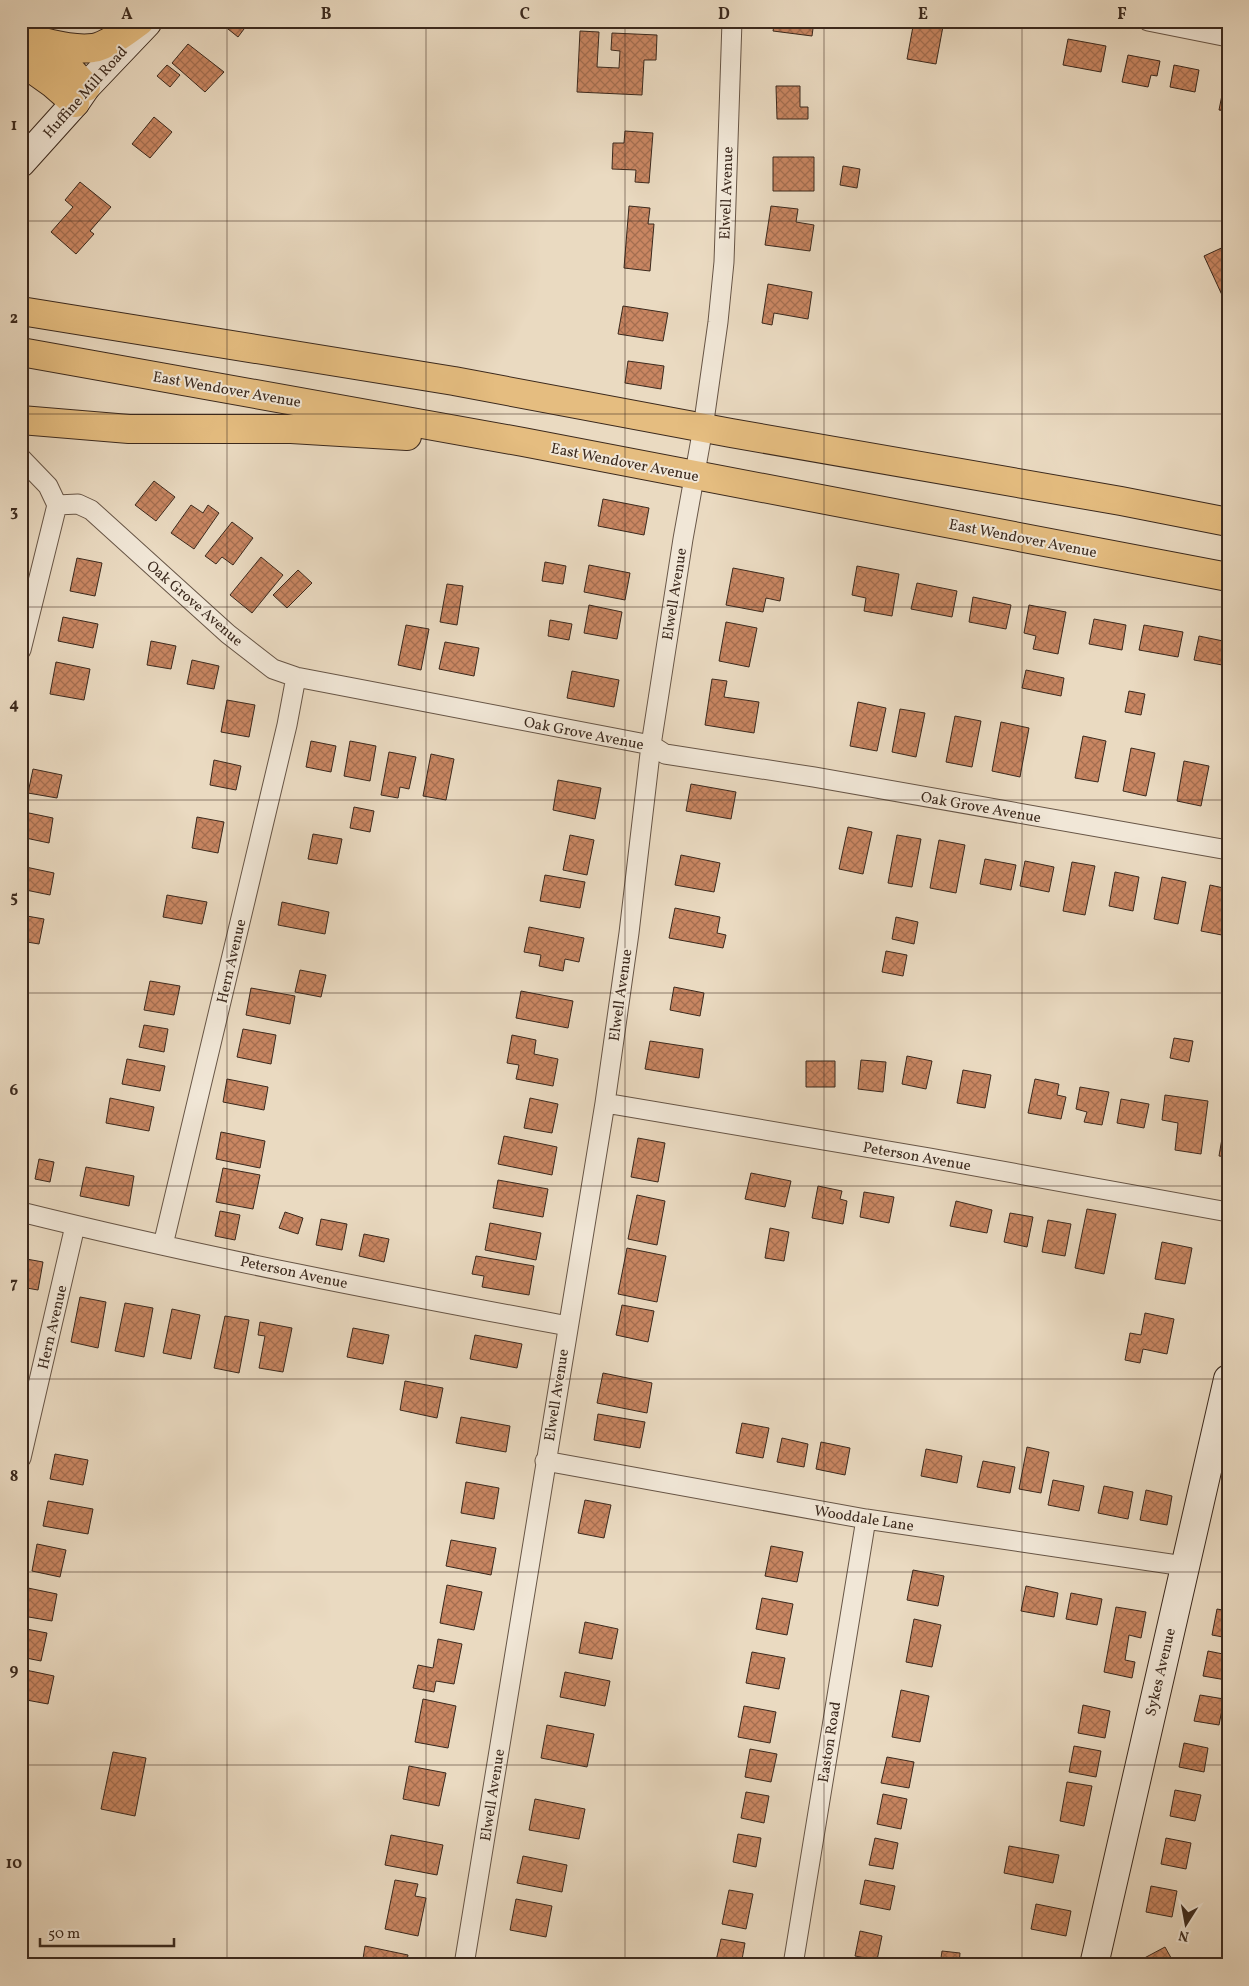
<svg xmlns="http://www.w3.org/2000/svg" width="1249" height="1986" viewBox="0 0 1249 1986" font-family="Vollkorn,serif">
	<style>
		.building { fill: url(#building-cross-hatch); stroke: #3b291d }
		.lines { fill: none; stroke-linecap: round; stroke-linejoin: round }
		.street-casing { stroke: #675546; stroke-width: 21 }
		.secondary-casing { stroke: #3b291d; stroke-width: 30 }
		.highway-casing { stroke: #3b291d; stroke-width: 30 }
		.street { stroke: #f1e7d7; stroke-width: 19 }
		.secondary { stroke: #f1e7d7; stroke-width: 28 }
		.highway { stroke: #e5bd80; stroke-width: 28 }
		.grid { fill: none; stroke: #3b291d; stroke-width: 1; stroke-opacity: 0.55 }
		.labels { text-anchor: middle; stroke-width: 4; stroke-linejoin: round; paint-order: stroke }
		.street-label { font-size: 15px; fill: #3b291d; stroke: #f1e7d7 }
		.neatline { fill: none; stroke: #3b291d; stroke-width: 2 }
		.grid-label { font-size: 16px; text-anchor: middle; font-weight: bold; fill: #3b291d }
	</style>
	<defs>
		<pattern id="building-cross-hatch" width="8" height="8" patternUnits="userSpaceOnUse" patternTransform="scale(1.25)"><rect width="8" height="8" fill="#c98662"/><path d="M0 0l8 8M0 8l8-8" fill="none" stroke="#a46e50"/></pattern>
	</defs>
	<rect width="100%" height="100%" fill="#eadac1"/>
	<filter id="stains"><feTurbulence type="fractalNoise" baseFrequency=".004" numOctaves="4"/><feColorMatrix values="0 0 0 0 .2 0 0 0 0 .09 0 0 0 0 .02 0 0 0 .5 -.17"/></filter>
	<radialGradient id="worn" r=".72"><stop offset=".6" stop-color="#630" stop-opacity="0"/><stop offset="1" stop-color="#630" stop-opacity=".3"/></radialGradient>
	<path class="building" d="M218 21H250L238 37Z
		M775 21H814L812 36 773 31Z
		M914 21H944L936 64 907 59Z
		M580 31 599 32 597 67 619 68 620 51 611 50 612 33 657 35 656 60H644L642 95 577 92Z
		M1068 39 1106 46 1101 72 1063 65Z
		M188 44 224 72 205 92 172 63Z
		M1128 55 1160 61 1157 76 1151 75 1148 87 1122 82Z
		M167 65 180 75 170 87 157 76Z
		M1174 65 1199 70 1195 92 1170 87Z
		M1225 80H1228V111L1219 110Z
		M776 86H800V107H808V119H777Z
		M154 117 172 132 150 158 132 144Z
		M625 131 653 133 649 183 635 182 636 170 612 169 613 143H624Z
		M773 157H814V191H773Z
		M843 166 860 169 857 188 840 185Z
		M80 182 111 207 90 231 94 234 76 254 51 232 73 207 65 200Z
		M629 206 650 208 648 224H654L650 271 624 268Z
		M771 206 798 209 796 222 814 225 810 251 765 245Z
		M1228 245V308L1204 256Z
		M768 284 812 292 808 319 774 313 772 325 762 323Z
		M623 306 668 313 663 341 618 334Z
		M628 361 664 366 661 389 625 383Z
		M154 481 175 497 156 521 135 505Z
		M603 499 649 508 644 535 598 526Z
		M191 505 203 513 208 505 219 513 194 549 171 533Z
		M232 522 253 538 233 565 222 557 216 564 205 556Z
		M261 557 283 575 252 613 230 595Z
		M77 558 102 563 95 596 70 591Z
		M545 562 566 566 563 584 542 581Z
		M589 565 630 573 625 600 584 592Z
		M857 566 899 574 892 616 864 611 866 598 852 595Z
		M733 568 784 578 780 601 766 598 763 612 726 605Z
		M298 570 312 583 287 608 273 595Z
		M917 583 957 591 952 617 911 609Z
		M447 584 463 586 457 625 440 622Z
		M973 597 1011 605 1006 629 969 622Z
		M589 605 622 612 617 639 584 633Z
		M1029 605 1066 612 1058 654 1033 649 1036 636 1024 633Z
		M63 617 98 624 93 648 58 641Z
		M1094 619 1126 625 1122 650 1089 644Z
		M550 620 572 624 569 640 548 636Z
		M726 622 757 628 749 667 719 661Z
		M406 625 429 629 421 670 398 665Z
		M1144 625 1183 632 1178 657 1139 650Z
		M1199 636 1228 642V666L1194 660Z
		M151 641 176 646 171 669 147 665Z
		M445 642 479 648 474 676 439 669Z
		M192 660 219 666 214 689 187 684Z
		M56 662 90 669 84 700 50 694Z
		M1026 670 1064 678 1061 696 1022 688Z
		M572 671 619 680 614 707 567 698Z
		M712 679 727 681 724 697 759 702 754 733 705 725Z
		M1129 691 1145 694 1141 715 1125 712Z
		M227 700 255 705 249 737 221 732Z
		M858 702 886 708 877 751 850 746Z
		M900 709 925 713 916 757 892 752Z
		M955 716 981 721 972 767 946 762Z
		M1001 722 1029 728 1020 777 992 771Z
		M1083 736 1106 741 1098 782 1075 778Z
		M311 741 336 746 331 772 306 767Z
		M350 741 376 746 370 781 344 776Z
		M1131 748 1155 753 1146 796 1123 791Z
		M389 752 416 757 409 789 400 787 398 798 381 795Z
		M431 754 454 759 446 800 423 796Z
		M214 760 241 766 236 790 210 785Z
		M1184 761 1209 766 1201 806 1177 801Z
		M33 769 62 775 57 798 28 793Z
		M558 780 601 788 595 819 553 810Z
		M691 784 736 792 731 819 686 811Z
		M354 807 374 811 370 832 350 828Z
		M24 812 53 818 49 843 21 837Z
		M197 817 224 822 218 853 192 848Z
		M848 827 872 832 863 874 839 869Z
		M313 834 342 839 337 864 308 859Z
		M570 835 594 840 587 875 563 870Z
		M897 835 921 839 912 887 888 883Z
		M939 840 965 845 956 893 930 888Z
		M681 855 720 863 714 892 675 885Z
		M985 859 1016 865 1011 890 980 884Z
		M1025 861 1054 867 1049 892 1020 886Z
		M1072 862 1095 866 1085 915 1063 911Z
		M21 866 54 873 50 895 21 889Z
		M1115 872 1139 877 1133 911 1109 906Z
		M545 875 585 882 580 908 540 901Z
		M1162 877 1186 882 1178 924 1154 919Z
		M1210 885 1228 889 1227 936 1201 931Z
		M167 895 207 902 202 924 163 917Z
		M282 902 329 912 325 934 278 925Z
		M675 908 720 917 717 933 726 935 723 948 669 938Z
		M21 915 44 919 39 944 21 941Z
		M896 917 918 922 914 944 892 939Z
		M529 927 584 938 579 962 565 959 563 971 539 966 541 955 524 952Z
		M886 951 907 955 903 976 882 972Z
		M300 970 326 975 321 997 295 992Z
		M150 981 180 986 174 1015 144 1010Z
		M674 987 704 993 700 1016 670 1010Z
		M251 988 295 996 290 1024 246 1015Z
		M521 991 573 1001 568 1028 516 1018Z
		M144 1025 168 1029 164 1052 139 1047Z
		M243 1029 276 1035 271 1064 237 1057Z
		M512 1035 536 1040 534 1054 558 1059 553 1086 516 1079 519 1065 507 1063Z
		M1174 1038 1193 1041 1189 1062 1170 1058Z
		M650 1041 703 1049 699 1078 645 1069Z
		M907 1056 932 1061 926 1089 902 1084Z
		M127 1059 165 1066 160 1091 122 1084Z
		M861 1060 886 1062 883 1092 858 1089Z
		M806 1061H835V1087H806Z
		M963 1070 991 1075 985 1108 957 1103Z
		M227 1079 268 1087 264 1110 223 1102Z
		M1035 1079 1059 1084 1057 1095 1066 1097 1061 1119 1028 1113Z
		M1080 1087 1109 1092 1102 1125 1084 1122 1087 1112 1076 1109Z
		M1165 1095 1208 1101 1201 1154 1175 1150 1178 1123 1162 1120Z
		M110 1098 154 1107 149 1131 106 1123Z
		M530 1098 558 1104 552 1133 524 1128Z
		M1121 1099 1149 1104 1144 1128 1117 1123Z
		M1226 1115H1228V1157L1219 1156Z
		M221 1132 265 1141 260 1168 216 1159Z
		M504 1136 557 1147 552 1175 498 1164Z
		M638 1138 665 1143 658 1182 631 1177Z
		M39 1159 54 1162 50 1182 35 1179Z
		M86 1167 134 1176 129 1206 80 1196Z
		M223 1168 260 1175 253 1209 216 1202Z
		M751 1173 791 1181 785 1207 745 1199Z
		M498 1180 548 1189 543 1217 493 1208Z
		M818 1186 842 1191 840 1199 847 1201 843 1224 812 1218Z
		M864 1192 894 1197 889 1223 860 1217Z
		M637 1195 665 1201 657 1245 628 1239Z
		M956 1201 992 1210 987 1233 950 1226Z
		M1087 1209 1116 1214 1104 1274 1075 1268Z
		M220 1211 240 1215 235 1240 215 1236Z
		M285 1212 303 1218 298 1234 279 1228Z
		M1010 1213 1033 1217 1027 1247 1004 1242Z
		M321 1219 347 1224 342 1250 316 1245Z
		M1048 1220 1071 1224 1065 1256 1042 1252Z
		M490 1223 541 1233 536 1260 485 1250Z
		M770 1228 789 1232 784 1261 765 1258Z
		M364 1234 389 1239 384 1262 359 1256Z
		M1162 1242 1192 1248 1185 1284 1155 1279Z
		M627 1248 666 1256 657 1302 618 1294Z
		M476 1256 534 1266 529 1295 482 1287 484 1276 472 1274Z
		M21 1258 43 1262 38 1290 21 1287Z
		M80 1297 106 1302 98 1348 71 1342Z
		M125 1303 153 1308 144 1357 115 1351Z
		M622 1305 654 1311 648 1342 616 1335Z
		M172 1309 200 1315 191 1359 163 1353Z
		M1145 1313 1174 1319 1167 1354 1143 1349 1140 1363 1125 1360 1130 1333 1141 1335Z
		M225 1316 249 1320 239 1373 214 1368Z
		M260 1322 292 1328 283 1372 259 1368 265 1336 258 1335Z
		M353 1328 389 1335 383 1364 347 1357Z
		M475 1335 522 1344 517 1368 470 1359Z
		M603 1373 652 1383 647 1413 597 1403Z
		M405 1381 443 1388 437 1418 400 1410Z
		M598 1414 645 1422 640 1448 594 1440Z
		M461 1417 510 1426 506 1452 456 1443Z
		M742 1423 769 1428 763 1458 736 1453Z
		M782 1438 808 1444 804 1467 777 1462Z
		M821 1442 850 1448 845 1475 816 1469Z
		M1027 1447 1049 1452 1041 1493 1019 1489Z
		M926 1449 962 1456 957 1483 921 1476Z
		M55 1454 88 1460 83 1485 50 1479Z
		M983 1461 1015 1467 1010 1493 977 1487Z
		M1053 1480 1084 1486 1079 1511 1048 1505Z
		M466 1482 499 1488 494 1519 461 1513Z
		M1104 1486 1133 1492 1128 1519 1098 1513Z
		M1146 1490 1172 1496 1167 1525 1140 1520Z
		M585 1500 611 1505 604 1538 578 1533Z
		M48 1501 93 1509 88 1534 43 1526Z
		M451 1540 496 1548 491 1575 446 1566Z
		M37 1544 66 1550 60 1577 32 1571Z
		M771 1546 803 1552 797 1582 765 1576Z
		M913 1570 944 1576 938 1606 907 1600Z
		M447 1585 482 1592 474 1630 440 1623Z
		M1026 1586 1058 1593 1054 1617 1021 1611Z
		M28 1588 57 1594 52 1621 23 1616Z
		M1071 1593 1102 1599 1097 1625 1066 1619Z
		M762 1598 793 1604 787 1635 756 1629Z
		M1116 1607 1146 1612 1141 1638 1129 1635 1125 1660 1135 1662 1132 1678 1104 1672Z
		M1217 1609 1228 1611V1638L1212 1635Z
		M914 1619 941 1625 932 1667 906 1662Z
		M585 1622 618 1629 612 1659 579 1653Z
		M21 1628 47 1633 41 1661 21 1657Z
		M438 1639 462 1644 454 1684 436 1681 434 1692 413 1688 418 1665 433 1668Z
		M1208 1651 1228 1655 1226 1680 1203 1676Z
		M752 1652 785 1658 779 1689 746 1683Z
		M21 1669 54 1676 48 1704 21 1699Z
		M565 1672 610 1681 605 1706 560 1697Z
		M901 1690 929 1696 920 1742 892 1737Z
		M1200 1695 1224 1699 1219 1725 1194 1721Z
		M423 1699 456 1706 448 1748 415 1742Z
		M1083 1705 1110 1711 1105 1738 1078 1733Z
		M744 1706 776 1712 770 1743 738 1737Z
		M547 1725 594 1734 587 1767 541 1758Z
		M1184 1743 1208 1748 1204 1772 1179 1767Z
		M1074 1746 1101 1751 1096 1777 1069 1772Z
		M750 1749 777 1754 771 1782 745 1777Z
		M113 1752 146 1758 135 1816 101 1809Z
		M887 1757 914 1762 909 1788 881 1783Z
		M409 1766 446 1773 439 1806 403 1799Z
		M1067 1782 1092 1786 1084 1826 1060 1821Z
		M1175 1790 1201 1795 1195 1821 1170 1816Z
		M746 1792 769 1796 764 1823 741 1818Z
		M883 1794 907 1799 901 1829 877 1824Z
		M535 1799 585 1809 579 1839 529 1830Z
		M738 1834 761 1838 756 1867 733 1862Z
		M391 1835 443 1845 437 1875 385 1865Z
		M875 1838 898 1843 893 1869 869 1865Z
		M1166 1838 1191 1843 1186 1869 1161 1864Z
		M1009 1846 1059 1855 1053 1883 1004 1873Z
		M523 1856 567 1865 562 1892 517 1883Z
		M395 1880 418 1884 415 1896 426 1898 418 1936 385 1929Z
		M865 1880 895 1886 890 1910 860 1904Z
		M1151 1886 1177 1891 1172 1917 1146 1912Z
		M729 1890 753 1894 746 1929 722 1924Z
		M516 1899 552 1906 546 1937 510 1930Z
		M1036 1904 1071 1911 1066 1936 1031 1929Z
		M860 1931 882 1936 877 1960 855 1956Z
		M721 1939 745 1943 741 1965H715Z
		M365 1946 408 1955 406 1965H362Z
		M1165 1947 1175 1965H1136L1135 1963Z
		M942 1951 960 1953 959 1965H940Z
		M1027 1960 1052 1965H1026Z"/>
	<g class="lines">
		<defs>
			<path id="street" d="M1148 21 1228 37
				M21 458 48 486 57 505 78 504 91 510 228 634 273 669 296 677 651 745 665 754 814 777 1228 850
				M21 650 57 505
				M605 1103 930 1158 1228 1212
				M21 1212C202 1257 385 1292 568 1326
				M163 1245 287 725 296 677
				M21 1458 75 1226
				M545 1461 866 1519 1184 1566
				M464 1965 605 1103 629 933 651 745 683 539 703 428 718 322 724 262 732 21
				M793 1965 866 1519"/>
			<path id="secondary" d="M21 163 75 103 86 87 147 23
				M1094 1965 1228 1379"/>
			<path id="highway" d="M21 26 62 61 86 87
				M39 41C56 45 74 50 93 48 107 46 128 30 140 21
				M21 61 52 83 75 103
				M21 311 454 381 731 433 1121 501 1228 522
				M21 352 523 442 1228 577
				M21 420 129 429H291L407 436"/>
		</defs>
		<use href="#street" class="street-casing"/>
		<use href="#secondary" class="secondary-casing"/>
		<use href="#highway" class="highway-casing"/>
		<use href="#street" class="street"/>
		<use href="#secondary" class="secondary"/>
		<use href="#highway" class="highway"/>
	</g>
	<path class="grid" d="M227 21V1965M426 21V1965M625 21V1965M824 21V1965M1022 21V1965M21 221H1228M21 414H1228M21 607H1228M21 800H1228M21 993H1228M21 1186H1228M21 1379H1228M21 1572H1228M21 1765H1228"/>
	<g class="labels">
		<g class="street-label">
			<text transform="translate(85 92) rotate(-48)" y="5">Huffine Mill Road</text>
			<text transform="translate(726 193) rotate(-88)" y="5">Elwell Avenue</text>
			<text transform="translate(227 389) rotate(10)" y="5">East Wendover Avenue</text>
			<text transform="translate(625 462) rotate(11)" y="5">East Wendover Avenue</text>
			<text transform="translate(1023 538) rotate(11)" y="5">East Wendover Avenue</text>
			<text transform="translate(674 594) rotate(-81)" y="5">Elwell Avenue</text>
			<text transform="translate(195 603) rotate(41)" y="5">Oak Grove Avenue</text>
			<text transform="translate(584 733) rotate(11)" y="5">Oak Grove Avenue</text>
			<text transform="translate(981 807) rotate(10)" y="5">Oak Grove Avenue</text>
			<text transform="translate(231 961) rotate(-77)" y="5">Hern Avenue</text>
			<text transform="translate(620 995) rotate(-82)" y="5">Elwell Avenue</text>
			<text transform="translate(917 1156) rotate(10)" y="5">Peterson Avenue</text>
			<text transform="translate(294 1272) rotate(12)" y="5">Peterson Avenue</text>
			<text transform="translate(52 1327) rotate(-77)" y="5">Hern Avenue</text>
			<text transform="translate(556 1395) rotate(-81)" y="5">Elwell Avenue</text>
			<text transform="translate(864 1518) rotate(9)" y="5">Wooddale Lane</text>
			<text transform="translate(1160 1672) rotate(-77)" y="5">Sykes Avenue</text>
			<text transform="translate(829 1742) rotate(-81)" y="5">Easton Road</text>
			<text transform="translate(492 1795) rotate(-81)" y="5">Elwell Avenue</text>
		</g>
	</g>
	<rect width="1249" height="1986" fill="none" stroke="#eadac1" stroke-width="55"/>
	<g transform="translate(1186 1924) rotate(191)" stroke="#f1e7d7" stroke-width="4" paint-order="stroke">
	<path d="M0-4L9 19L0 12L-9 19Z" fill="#3b291d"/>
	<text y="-8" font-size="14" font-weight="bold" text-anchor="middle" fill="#3b291d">N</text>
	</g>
	<path d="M40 1938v8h134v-8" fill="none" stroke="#3b291d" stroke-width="2.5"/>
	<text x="48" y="1938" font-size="15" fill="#3b291d" stroke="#f1e7d7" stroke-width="4" paint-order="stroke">50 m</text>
	<rect x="28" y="28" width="1194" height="1930" class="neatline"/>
	<g class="grid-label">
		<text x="127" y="19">A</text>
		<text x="326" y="19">B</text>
		<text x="525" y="19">C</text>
		<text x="724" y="19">D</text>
		<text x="923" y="19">E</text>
		<text x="1122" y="19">F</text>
		<text x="14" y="130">1</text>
		<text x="14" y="323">2</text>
		<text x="14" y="516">3</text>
		<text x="14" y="709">4</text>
		<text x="14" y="902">5</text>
		<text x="14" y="1095">6</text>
		<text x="14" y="1288">7</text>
		<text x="14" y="1481">8</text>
		<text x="14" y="1675">9</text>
		<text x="14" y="1868">10</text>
	</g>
	<rect width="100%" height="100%" filter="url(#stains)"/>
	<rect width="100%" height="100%" fill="url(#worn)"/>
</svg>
